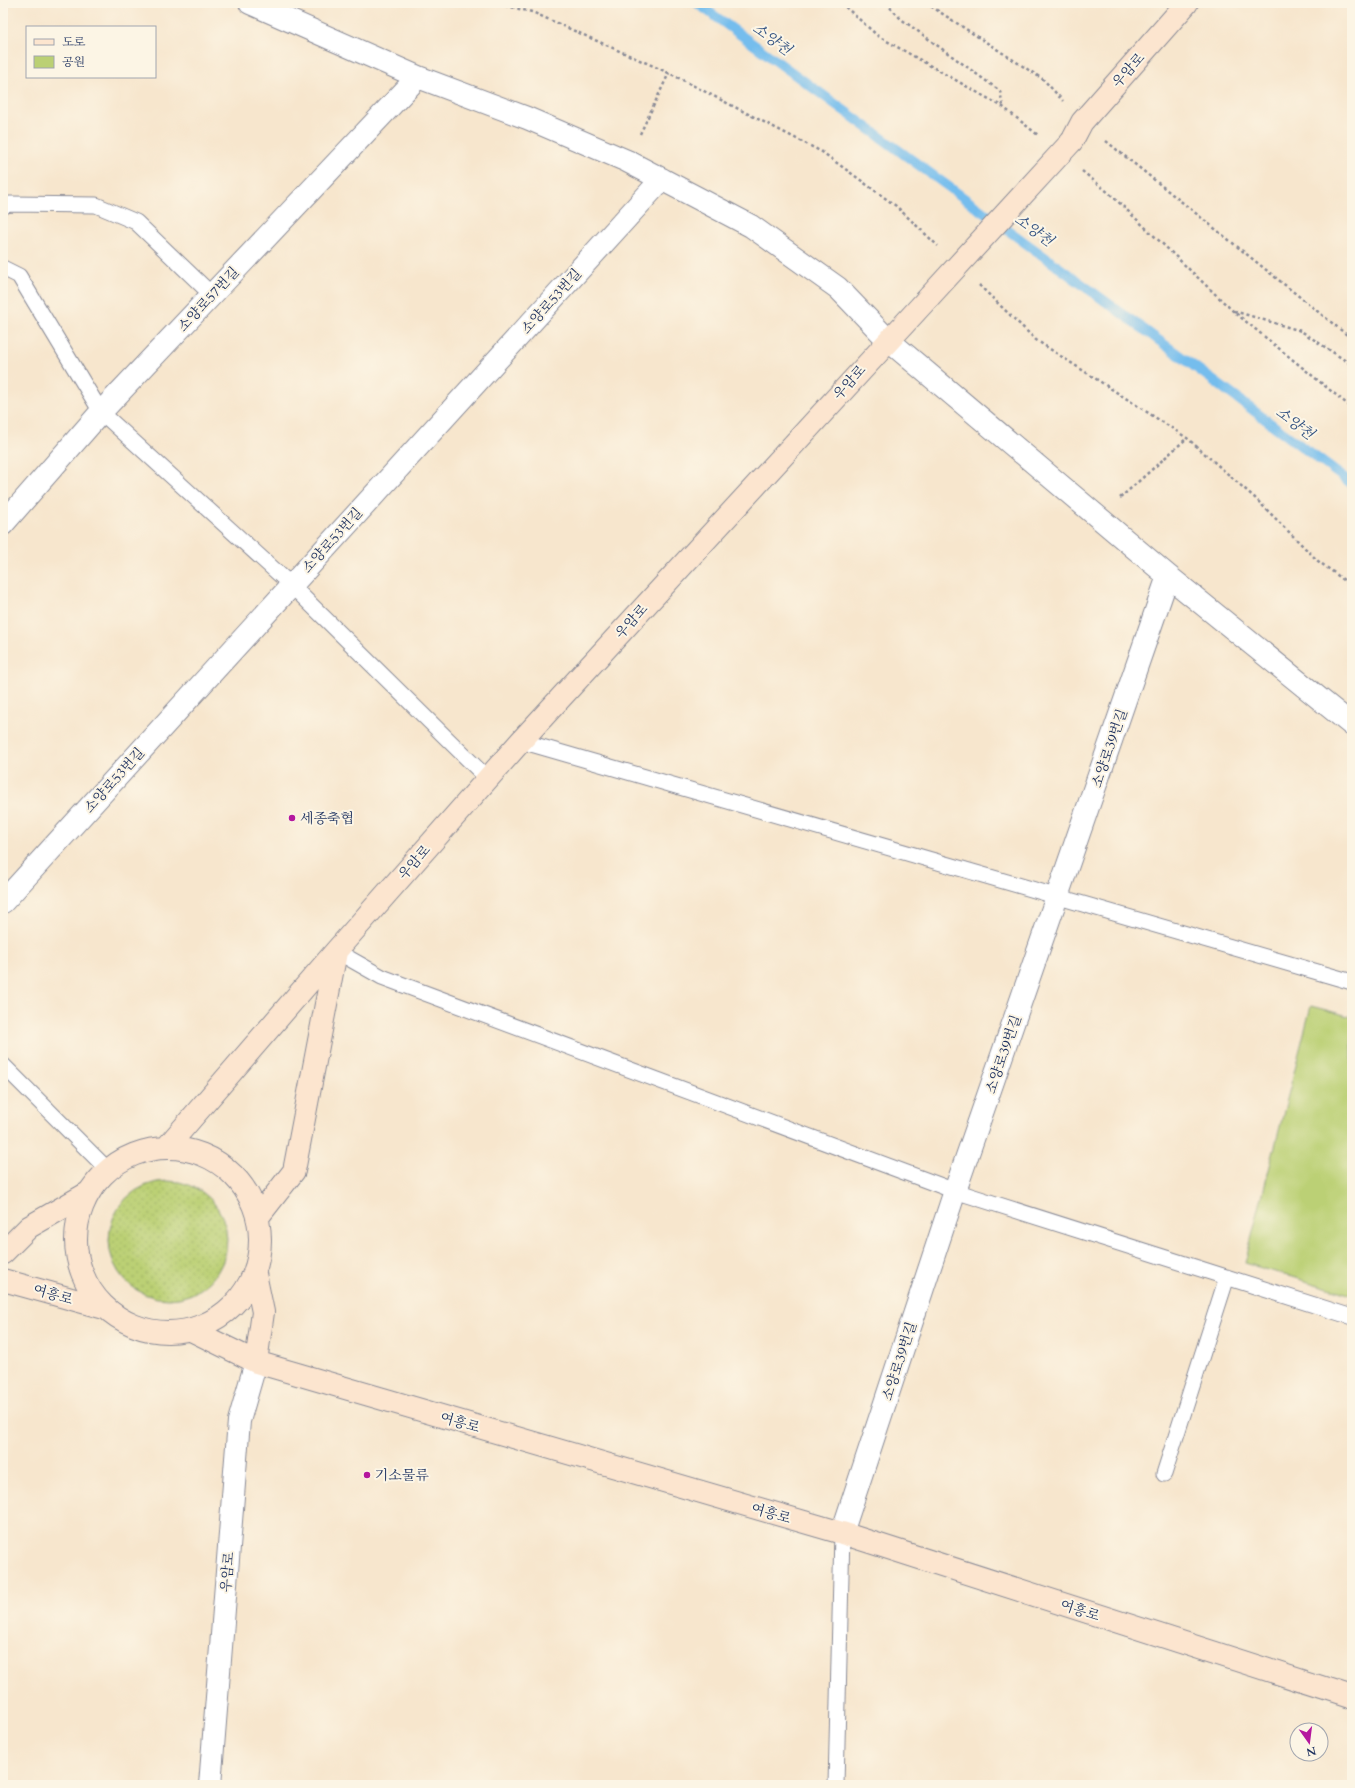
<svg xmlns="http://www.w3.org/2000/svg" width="1355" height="1788" viewBox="0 0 1355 1788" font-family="Cardo,'Noto Serif KR',serif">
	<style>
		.grass { fill: url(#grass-dots); stroke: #6b8069 }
		.green { fill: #bbd074; stroke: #6b8069 }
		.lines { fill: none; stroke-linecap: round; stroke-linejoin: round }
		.stream { stroke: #75bded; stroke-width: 10 }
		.lane-casing { stroke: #898a96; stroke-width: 17 }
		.street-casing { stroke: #898a96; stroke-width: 24 }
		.secondary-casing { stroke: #898a96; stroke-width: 24 }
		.path { stroke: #898a96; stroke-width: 2.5; stroke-dasharray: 3 3; stroke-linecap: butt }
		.lane { stroke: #fff; stroke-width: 15 }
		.street { stroke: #fff; stroke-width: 22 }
		.secondary { stroke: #fce5cf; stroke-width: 22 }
		.secondary-bridge-casing { stroke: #898a96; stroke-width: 24; stroke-linecap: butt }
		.secondary-bridge { stroke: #fce5cf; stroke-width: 22 }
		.poi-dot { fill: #b5179e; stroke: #fcf5e5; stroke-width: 1.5 }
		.labels { text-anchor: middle; stroke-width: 4; stroke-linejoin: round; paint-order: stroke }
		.street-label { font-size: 14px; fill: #1b2f5e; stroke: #fcf5e5 }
		.poi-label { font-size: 14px; fill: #1b2f5e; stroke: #fcf5e5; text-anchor: start }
		.water-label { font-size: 15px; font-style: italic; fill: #325282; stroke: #fcf5e5 }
	</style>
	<defs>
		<pattern id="grass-dots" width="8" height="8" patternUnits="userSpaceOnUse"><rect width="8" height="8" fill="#bbd074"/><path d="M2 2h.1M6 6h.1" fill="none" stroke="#a0b367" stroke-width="1.8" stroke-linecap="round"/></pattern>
	</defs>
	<rect width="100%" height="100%" fill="#fcf5e5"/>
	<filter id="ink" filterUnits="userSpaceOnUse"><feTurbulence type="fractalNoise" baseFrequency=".025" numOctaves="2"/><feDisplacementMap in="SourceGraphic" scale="8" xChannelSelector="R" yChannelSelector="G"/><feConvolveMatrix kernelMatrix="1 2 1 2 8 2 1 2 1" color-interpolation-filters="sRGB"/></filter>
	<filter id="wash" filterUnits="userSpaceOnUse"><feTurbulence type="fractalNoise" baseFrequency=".012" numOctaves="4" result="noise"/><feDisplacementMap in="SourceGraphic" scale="16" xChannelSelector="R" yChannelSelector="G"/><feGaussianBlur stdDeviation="0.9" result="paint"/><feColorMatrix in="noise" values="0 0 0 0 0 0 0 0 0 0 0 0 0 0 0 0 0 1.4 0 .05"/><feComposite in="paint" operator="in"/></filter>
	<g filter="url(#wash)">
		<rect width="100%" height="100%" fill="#f7e6cd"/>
		<path class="grass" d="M109 1240a59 59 0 1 1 118 0a59 59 0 1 1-118 0Z"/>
		<path class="green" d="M1311 1006 1352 1017V1295L1245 1263Z"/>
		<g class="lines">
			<path class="stream" d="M697 3 1183 358 1352 484"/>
		</g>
	</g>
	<g filter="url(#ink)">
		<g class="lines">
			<defs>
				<path id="lane" d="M3 206 10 204 96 205 136 222 212 295
					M3 268 19 276 101 412 291 585 488 779
					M521 741 1352 982
					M336 951 382 977 955 1191 1352 1317
					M3 1065 108 1170
					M1164 1474 1227 1277
					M836 1785 842 1533"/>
				<path id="street" d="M250 3 418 77 527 118 627 161 751 226 838 288 888 340 1168 576 1352 725
					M3 524 101 412 418 77
					M3 902 662 179
					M842 1533 955 1191 1168 576
					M210 1785 239 1421 256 1362"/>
				<path id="secondary" d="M1072 141 1082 122 1187 3
					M76 1240a92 92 0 1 1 184 0a92 92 0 1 1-184 0Z
					M166 1148 336 951 521 741 930 296
					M258 1217 294 1171 336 952
					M3 1253 29 1227 88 1193
					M255 1274 263 1312 256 1362
					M3 1280 104 1308
					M191 1330 256 1362 842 1533 1352 1697"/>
			</defs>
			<use href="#lane" class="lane-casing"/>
			<use href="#street" class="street-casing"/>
			<use href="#secondary" class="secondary-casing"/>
			<path class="path" d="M494 3 532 12 669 73 822 152 896 206 938 246
				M841 3 878 36 1003 107 1038 135
				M886 3 901 19 1000 91 1003 106
				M926 3 1044 80 1063 101
				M640 134 669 73
				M1106 141 1352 339
				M1082 171 1109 193 1233 311 1352 408
				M979 285 1036 340 1187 438 1255 498 1318 561 1352 586
				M1234 311 1301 331 1352 365
				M1120 498 1187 438"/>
			<use href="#lane" class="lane"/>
			<use href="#street" class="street"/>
			<use href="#secondary" class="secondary"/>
			<defs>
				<path id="secondary-bridge" d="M930 296 1072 141"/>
			</defs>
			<use href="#secondary-bridge" class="secondary-bridge-casing"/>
			<use href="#secondary-bridge" class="secondary-bridge"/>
		</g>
	</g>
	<g class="poi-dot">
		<circle cx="292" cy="818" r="4"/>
		<circle cx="367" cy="1475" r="4"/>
	</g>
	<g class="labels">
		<g class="street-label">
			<text transform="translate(1128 70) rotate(-48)" y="5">우암로</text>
			<text transform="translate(208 299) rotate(-47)" y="5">소양로57번길</text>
			<text transform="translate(551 301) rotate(-48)" y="5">소양로53번길</text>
			<text transform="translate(849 382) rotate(-48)" y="5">우암로</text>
			<text transform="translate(332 540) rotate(-48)" y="5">소양로53번길</text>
			<text transform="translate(631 621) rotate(-48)" y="5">우암로</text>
			<text transform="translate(1109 748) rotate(-71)" y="5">소양로39번길</text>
			<text transform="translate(114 780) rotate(-48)" y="5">소양로53번길</text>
			<text transform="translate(414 862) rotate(-49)" y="5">우암로</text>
			<text transform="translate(1003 1054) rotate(-71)" y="5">소양로39번길</text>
			<text transform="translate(53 1294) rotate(16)" y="5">여흥로</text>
			<text transform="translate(899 1361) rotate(-72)" y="5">소양로39번길</text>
			<text transform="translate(460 1422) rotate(16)" y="5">여흥로</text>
			<text transform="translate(771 1513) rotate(16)" y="5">여흥로</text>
			<text transform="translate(227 1572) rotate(-85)" y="5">우암로</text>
			<text transform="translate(1080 1610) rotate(18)" y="5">여흥로</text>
		</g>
		<g class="poi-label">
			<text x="300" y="823">세종축협</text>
			<text x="375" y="1480">기소물류</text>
		</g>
		<g class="water-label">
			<text transform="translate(772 39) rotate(36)" y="5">소양천</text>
			<text transform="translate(1034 230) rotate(36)" y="5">소양천</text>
			<text transform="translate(1295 423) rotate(37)" y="5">소양천</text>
		</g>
	</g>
	<rect width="1355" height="1788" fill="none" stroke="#fcf5e5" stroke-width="16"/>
	<rect x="26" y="26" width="130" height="52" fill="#fcf5e5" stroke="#a2a6af"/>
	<rect x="34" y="39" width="20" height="6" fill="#fce5cf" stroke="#a2a6af"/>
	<text x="62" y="46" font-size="12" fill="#1b2f5e">도로</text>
	<rect x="34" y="56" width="20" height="12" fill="#bbd074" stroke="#a2a6af"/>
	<text x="62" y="66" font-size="12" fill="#1b2f5e">공원</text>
	<g transform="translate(1309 1742) rotate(166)"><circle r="19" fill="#fcf5e5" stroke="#a2a6af"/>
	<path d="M0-3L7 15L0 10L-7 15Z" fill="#b5179e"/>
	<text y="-6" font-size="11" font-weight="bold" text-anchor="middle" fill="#1b2f5e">N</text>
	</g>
</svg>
